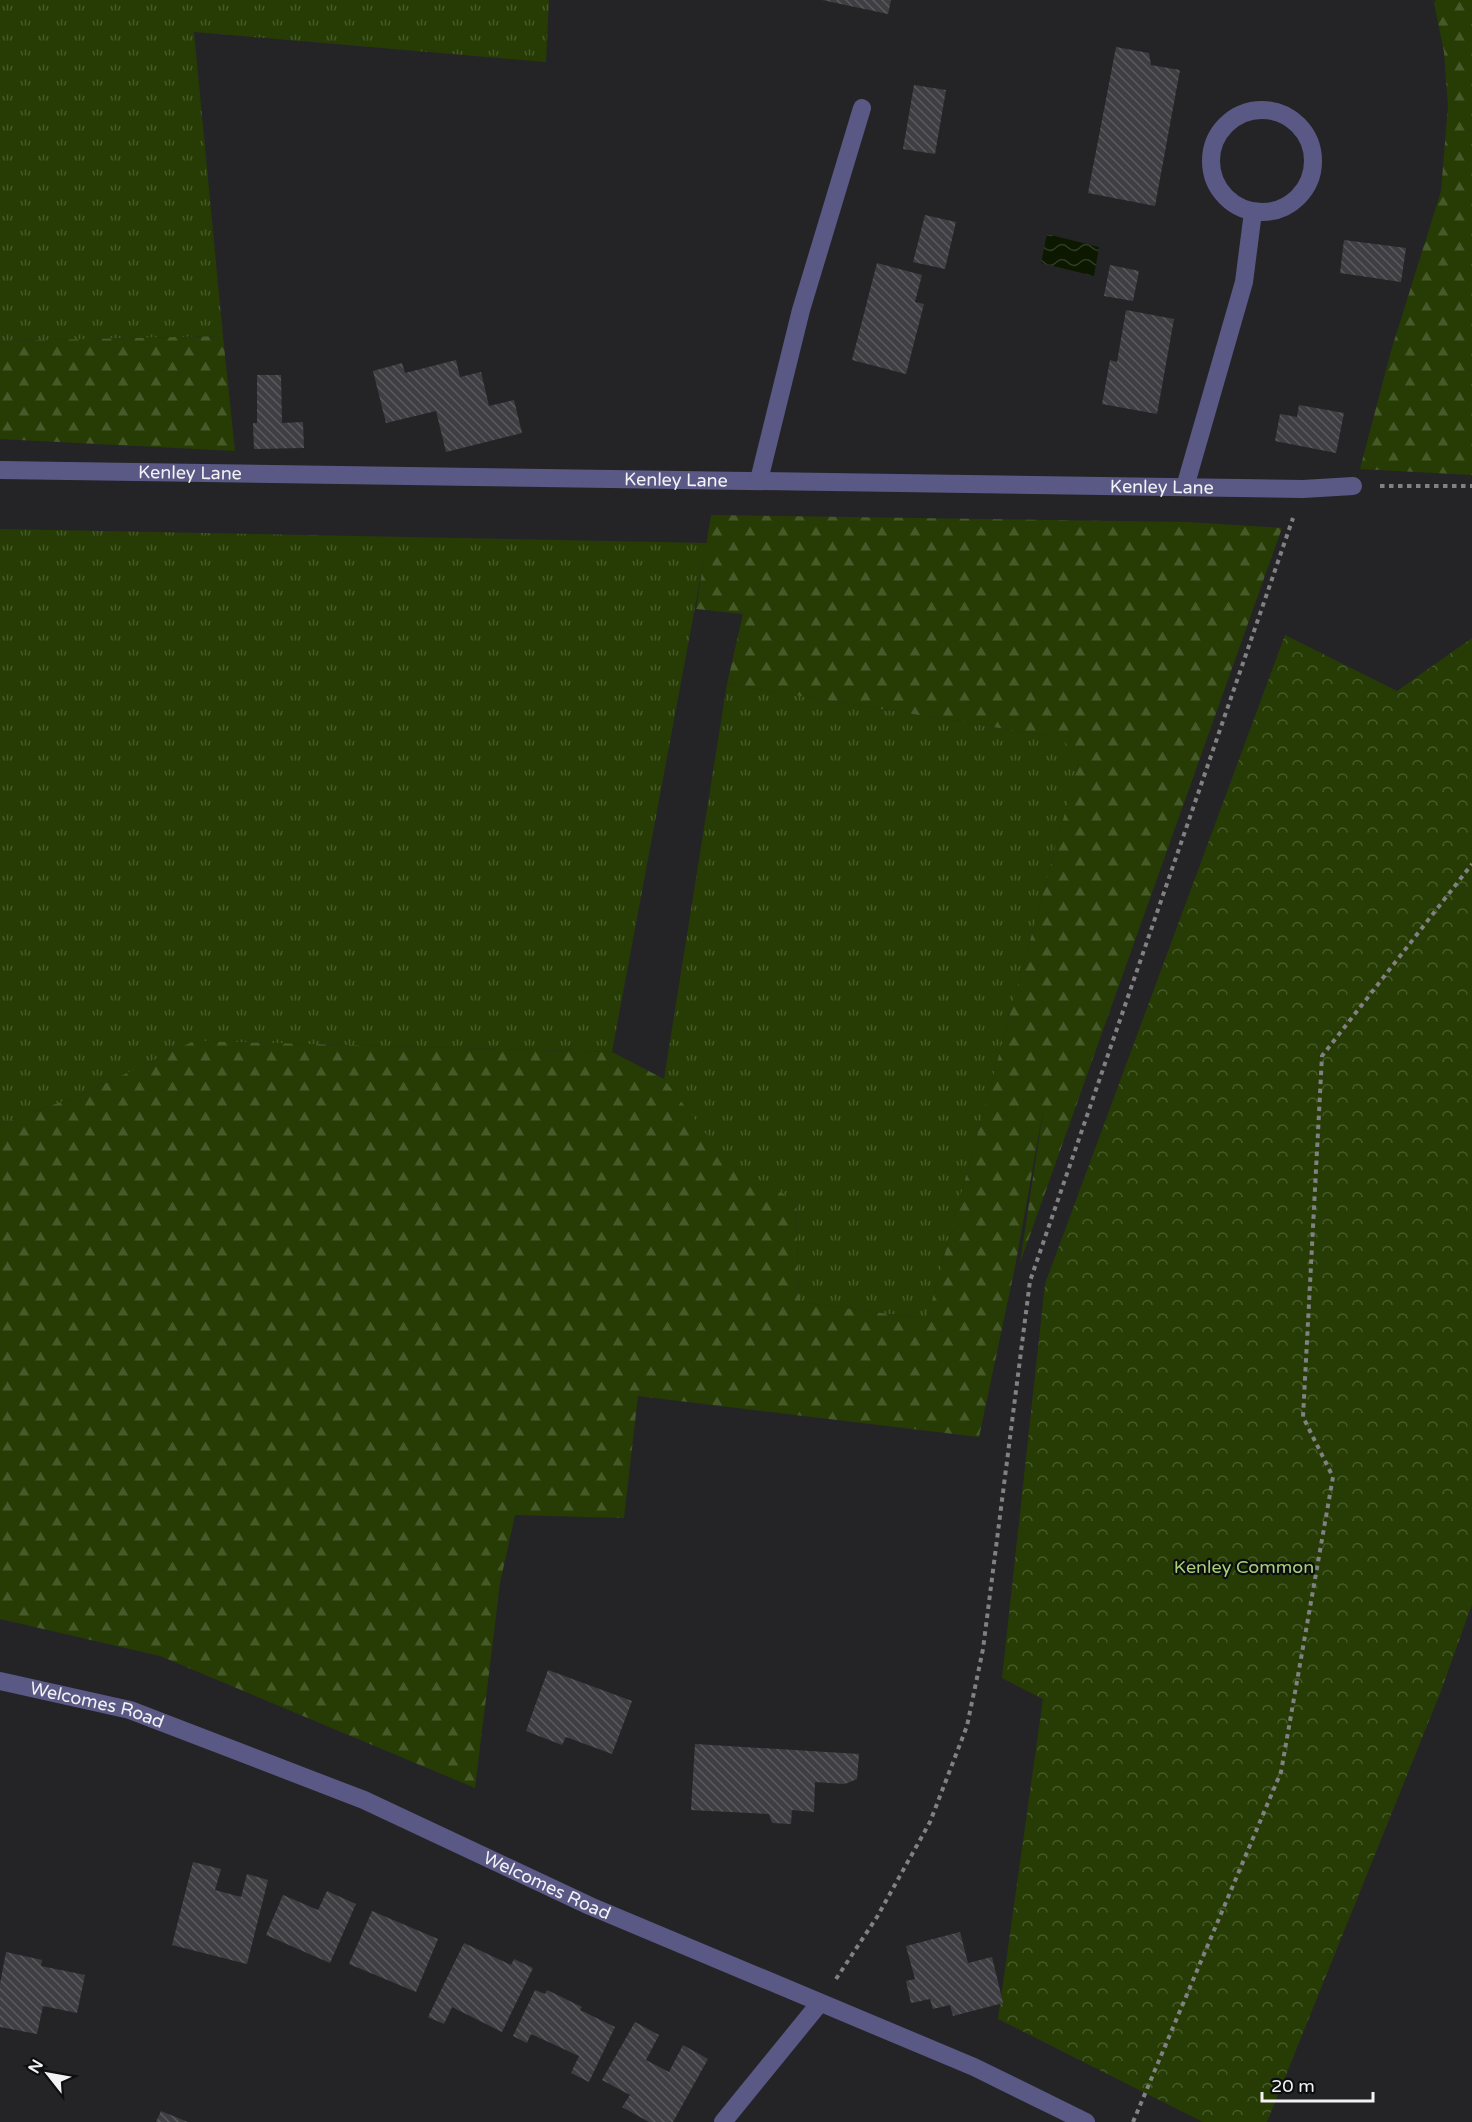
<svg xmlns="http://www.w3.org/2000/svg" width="1472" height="2122" viewBox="0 0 1472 2122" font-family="'Varela Round',sans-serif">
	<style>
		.grass { fill: url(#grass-tufts) }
		.forest { fill: url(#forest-firs) }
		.park { fill: url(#park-crowns) }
		.water { fill: url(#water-waves) }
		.building { fill: url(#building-back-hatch) }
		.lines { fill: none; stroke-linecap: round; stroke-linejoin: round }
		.path { stroke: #818184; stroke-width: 4; stroke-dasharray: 4.5 4.5; stroke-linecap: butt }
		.minor { stroke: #5a5985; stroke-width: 18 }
		.labels { text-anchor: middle; stroke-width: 4.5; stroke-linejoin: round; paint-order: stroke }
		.street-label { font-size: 18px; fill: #f2f2f5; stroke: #0d0e0f }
		.park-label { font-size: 18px; fill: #a8d27a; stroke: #0d0e0f }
	</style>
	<defs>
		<pattern id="grass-tufts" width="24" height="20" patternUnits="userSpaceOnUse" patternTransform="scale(1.5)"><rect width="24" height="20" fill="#263c04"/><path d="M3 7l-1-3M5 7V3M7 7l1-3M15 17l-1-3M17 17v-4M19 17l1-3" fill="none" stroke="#465929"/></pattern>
		<pattern id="forest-firs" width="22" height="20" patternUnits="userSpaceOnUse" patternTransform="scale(1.5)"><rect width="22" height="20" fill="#263c04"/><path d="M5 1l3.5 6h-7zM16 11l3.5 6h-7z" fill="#465929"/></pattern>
		<pattern id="park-crowns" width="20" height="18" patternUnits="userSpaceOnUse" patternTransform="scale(1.5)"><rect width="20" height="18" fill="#263c04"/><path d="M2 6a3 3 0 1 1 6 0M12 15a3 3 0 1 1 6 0" fill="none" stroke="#465929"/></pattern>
		<pattern id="water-waves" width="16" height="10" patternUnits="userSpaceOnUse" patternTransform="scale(1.5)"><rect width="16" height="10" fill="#0c1900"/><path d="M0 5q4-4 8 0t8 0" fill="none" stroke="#303b26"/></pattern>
		<pattern id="building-back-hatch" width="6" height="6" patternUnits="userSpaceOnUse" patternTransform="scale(1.5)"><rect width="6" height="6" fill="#3f3f43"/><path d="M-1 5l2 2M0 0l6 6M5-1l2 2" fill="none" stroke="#5b5b5f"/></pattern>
	</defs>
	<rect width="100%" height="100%" fill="#242427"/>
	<path class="grass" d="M0 0H549L546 62 194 32 223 336 0 341Z
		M0 529 707 543 612 1052 194 1041 83 1094 0 1124Z
		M727 684 1062 738 1079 761 927 1319 799 1302 796 1201 727 1162 664 1079Z"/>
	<path class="forest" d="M1436 0H1472V475L1360 469 1391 351 1441 191 1448 106 1444 52 1434 3Z
		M223 336 235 451 0 439V341Z
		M711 515 1187 522 1282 528 1020 1263 1044 1105 1015 1267 979 1437 638 1396 624 1518 515 1515 500 1583 475 1788 160 1656 0 1619V1124L83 1094 194 1041 612 1052 664 1079 727 1162 796 1201 799 1302 927 1319 1079 761 1062 738 727 684 743 614 696 609Z"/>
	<path class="park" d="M1285 635 1397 691 1472 638V1604L1441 1691 1267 2122H1203L998 2019 1043 1699 1002 1678 1045 1284Z"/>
	<path class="water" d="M1047 234 1099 247 1094 276 1041 263Z"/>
	<path class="building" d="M822 0H891L888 14Z
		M1116 47 1149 53 1151 65 1180 70 1155 206 1088 193Z
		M914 85 946 90 935 154 903 149Z
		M925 215 956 222 945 269 913 262Z
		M1344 240 1406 248 1401 282 1340 273Z
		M877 263 922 275 915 302 924 304 906 374 852 360Z
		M1110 265 1139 271 1133 301 1104 296Z
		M1126 310 1174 319 1157 414 1102 404 1110 360 1117 362Z
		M456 360 460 377 481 372 489 406 514 400 522 433 446 452 436 411 386 423 373 371 402 363 405 373Z
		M257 375H281L282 423 303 422 304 448 254 449 253 423H257Z
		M1299 405 1344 413 1336 453 1275 441 1280 414 1297 417Z
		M548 1670 632 1701 612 1754 566 1737 562 1745 526 1731Z
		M695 1744 859 1754 857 1779 845 1784 815 1782 814 1812 792 1810 791 1824 772 1823 769 1814 691 1810Z
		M193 1862 221 1869 215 1890 241 1897 247 1874 268 1880 247 1964 172 1945Z
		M327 1891 356 1904 330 1963 266 1935 283 1895 318 1910Z
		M372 1911 438 1939 416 1992 349 1964Z
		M960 1932 968 1963 992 1957 1003 2003 953 2016 950 2005 933 2009 930 1999 911 2003 906 1981 915 1979 906 1946Z
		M464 1943 511 1965 514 1959 533 1968 502 2032 452 2007 444 2024 428 2017Z
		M6 1952 42 1960 41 1966 85 1975 77 2013 43 2006 37 2034 0 2027V1984Z
		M535 1990 545 1994 547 1990 582 2007 580 2010 615 2027 589 2082 571 2073 579 2056 531 2034 527 2043 513 2036Z
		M635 2022 659 2035 646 2060 669 2072 683 2045 708 2059 673 2122H649L622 2107 630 2095 602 2080Z
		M161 2111 188 2122H156Z"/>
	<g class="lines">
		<path class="path" d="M1380 486H1472
			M836 1979 877 1917 930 1822 967 1726 983 1649 1030 1281 1293 518
			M1133 2122 1281 1772 1333 1477 1303 1417 1322 1056 1472 864"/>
		<g class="minor">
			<circle cx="1262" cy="161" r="51"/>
			<path id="s1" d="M0 470 1303 489 1353 486"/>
			<path d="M759 480 801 310 862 108"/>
			<path d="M1185 487 1244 282 1253 212"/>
			<path id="s2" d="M0 1681 130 1710 364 1800 590 1906 974 2067 1086 2122"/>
			<path d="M723 2122 819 2004"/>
		</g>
	</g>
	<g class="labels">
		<g class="street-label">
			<text dy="6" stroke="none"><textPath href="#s1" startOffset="190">Kenley Lane</textPath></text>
			<text dy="6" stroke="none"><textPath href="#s1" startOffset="676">Kenley Lane</textPath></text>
			<text dy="6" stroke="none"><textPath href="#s1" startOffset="1162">Kenley Lane</textPath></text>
			<text dy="6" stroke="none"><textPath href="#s2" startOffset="100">Welcomes Road</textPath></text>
			<text dy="6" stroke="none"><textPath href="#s2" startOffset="586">Welcomes Road</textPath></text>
		</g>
		<g class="park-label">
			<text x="1244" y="1573">Kenley Common</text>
		</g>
	</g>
	<g transform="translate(48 2074) rotate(301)" stroke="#0d0e0f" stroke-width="4.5" paint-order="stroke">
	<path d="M0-4.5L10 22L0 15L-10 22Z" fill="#f2f2f5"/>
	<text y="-9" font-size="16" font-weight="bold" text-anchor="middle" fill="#f2f2f5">N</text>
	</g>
	<path d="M1262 2092v9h111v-9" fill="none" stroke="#f2f2f5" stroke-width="3"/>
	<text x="1271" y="2092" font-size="18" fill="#f2f2f5" stroke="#0d0e0f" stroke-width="4.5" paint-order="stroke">20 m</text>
</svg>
